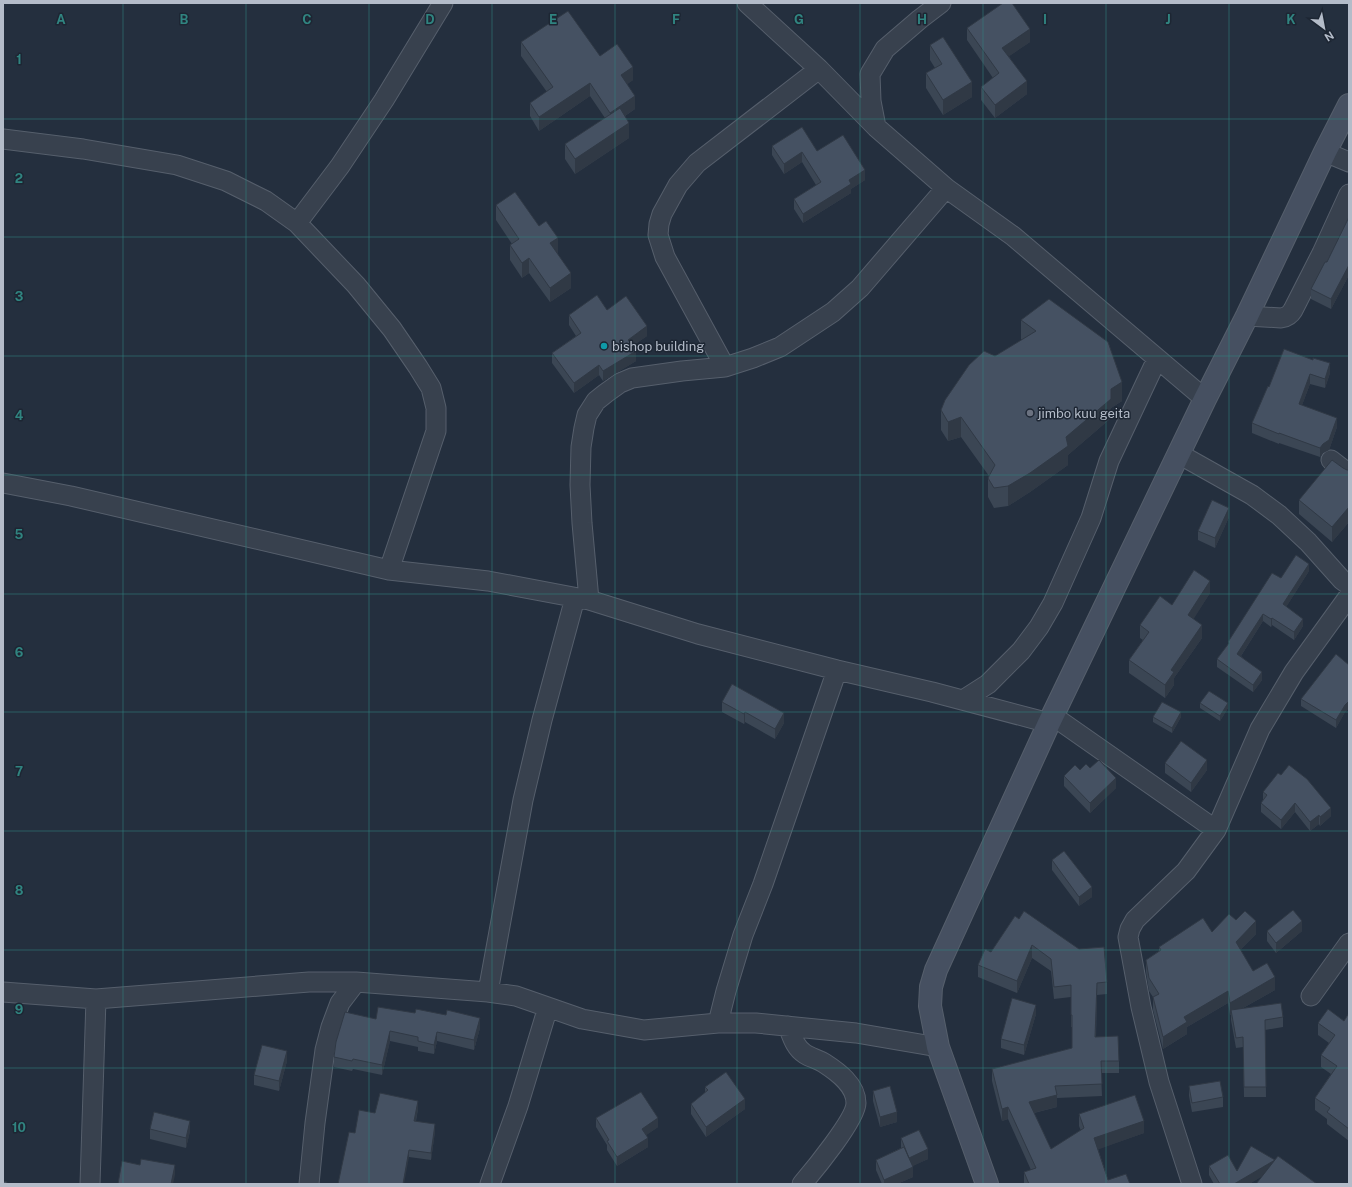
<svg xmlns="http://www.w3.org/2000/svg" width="1352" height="1187" viewBox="0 0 1352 1187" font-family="'Public Sans',sans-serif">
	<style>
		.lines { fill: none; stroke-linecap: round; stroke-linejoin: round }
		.street-casing { stroke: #565f6c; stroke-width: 21 }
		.secondary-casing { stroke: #565f6c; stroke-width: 24 }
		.street { stroke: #38414e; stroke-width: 19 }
		.secondary { stroke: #465061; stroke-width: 22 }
		.wall { fill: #3b4654 }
		.shaded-wall { fill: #303945 }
		.building { fill: #455162; stroke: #303945 }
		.grid { fill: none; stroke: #308480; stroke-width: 1; stroke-opacity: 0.55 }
		.culture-dot { fill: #0f9aa8; stroke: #1d2633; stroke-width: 1.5 }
		.worship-dot { fill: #6b7280; stroke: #1d2633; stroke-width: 1.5 }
		.labels { text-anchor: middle; stroke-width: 3; stroke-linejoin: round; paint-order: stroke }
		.poi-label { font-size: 13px; fill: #b4bcc9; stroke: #1d2633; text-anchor: start }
		.grid-label { font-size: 13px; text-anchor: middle; font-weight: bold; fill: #308480; stroke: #1d2633; stroke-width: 3; stroke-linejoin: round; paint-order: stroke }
	</style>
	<rect width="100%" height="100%" fill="#242f3e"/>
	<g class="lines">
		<defs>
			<path id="street" d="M747 3 819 69 876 127 946 188 1013 236 1205 399
				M876 127 871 101 870 74 885 49 920 19 941 3
				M3 139 83 149 177 165 226 181 266 201 297 223 356 285 392 329 418 367 431 388 436 408V431L389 570
				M1325 152 1349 162
				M297 223 340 166 384 100 443 3
				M1247 316 1281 318C1287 317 1290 315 1293 310L1322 253 1349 194
				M725 367 665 257 658 235 659 224 662 214 678 185 697 163 819 69
				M1179 454 1252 495 1279 515 1308 542 1342 580 1349 585
				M1331 460 1349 474
				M3 483 71 496 389 570 488 581 589 600 698 634 837 670 932 692 1049 723
				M589 600 582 523 580 485 581 447 584 428 587 415 596 401 606 393 620 383 632 378 682 371 725 367 753 358 780 347 833 312 860 288 946 188
				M963 700 988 684 1021 651 1039 627 1053 603 1091 518 1109 461 1157 359
				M1053 716 1216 830
				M3 992 96 999 309 982H356L488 992 516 996 582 1019 644 1030 718 1023H756L856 1033 938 1047
				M488 992 523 800 542 720 575 598
				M1311 996 1349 943
				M718 1023 726 991 743 935 763 884 837 670
				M788 1026C792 1036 795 1048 805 1054 811 1058 818 1059 824 1063 838 1072 856 1085 856 1103 856 1119 814 1170 802 1184
				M90 1184 96 999
				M309 1184 315 1123 325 1050 331 1027 340 1003 356 982
				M490 1184 518 1106 548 1007
				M1192 1184 1159 1082 1141 1007 1128 937 1130 929 1135 920 1186 871 1216 830 1260 729 1294 672 1349 596"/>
			<path id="secondary" d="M987 1184 938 1047 930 1006 931 987 936 970 1049 723 1205 399 1247 316 1325 152 1349 105"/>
		</defs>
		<use href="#street" class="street-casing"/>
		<use href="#secondary" class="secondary-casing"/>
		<use href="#street" class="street"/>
		<use href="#secondary" class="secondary"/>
	</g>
	<path class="wall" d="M967 28 1030 42 1009 56 1027 94 995 118 981 100V87L993 78 967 40Z
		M521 42 600 56 633 80 627 84 635 109 625 116 629 138 575 174 565 159V144L605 118 590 96 539 131 530 116V103L547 92 521 56Z
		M930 45 972 97 943 115 926 88V73L935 68 930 60Z
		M772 146 817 151 865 180 851 189V193L803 223 794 209V199L816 185 802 162 784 174 772 155Z
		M496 205 539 226 558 252 557 253 571 288 550 302 529 273 522 278 510 260V245L512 244 496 220Z
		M1349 211V275L1331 309 1311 299V289L1327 262 1348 219V213Z
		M1049 299 1122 401 1111 408V418L1068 455V465L1030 492 1008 506 994 508 988 497V478L989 476 961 437 948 441 941 430V410L995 356 1022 340 1021 339V320Z
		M607 310 647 336 632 346 636 361 603 381 599 375 574 393 552 363V353L576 336 569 325V315Z
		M1284 349 1330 373 1325 388 1310 384 1302 405 1337 427 1329 450 1323 453 1320 457 1279 443V444L1252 433V423L1269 387Z
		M1343 468 1347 470H1349V522L1332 542 1299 514V500Z
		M1229 517 1215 548 1198 540V531Z
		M1309 571 1286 607 1303 626 1294 640 1272 625 1271 627 1263 621 1241 656 1262 680 1253 692 1217 667V659L1228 645V642L1281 578Z
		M1210 593 1193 619 1202 638 1174 678V685L1165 698 1129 673V660L1143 640 1140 638V625L1172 605Z
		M1349 665V708L1345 712 1336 728 1301 706V699Z
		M722 702 784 723 775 739 745 722 744 724 722 712Z
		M1200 703 1228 708 1220 721 1200 708Z
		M1153 717H1181L1172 733 1153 722Z
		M1165 763 1207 770 1191 792 1165 773Z
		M1090 768 1116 788 1090 813 1064 786V776L1080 770Z
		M1263 792 1331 816 1320 826 1319 824 1310 831 1295 812 1281 829 1261 812V803L1263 800Z
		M1052 860 1092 897 1079 906 1052 870Z
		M1015 916 1107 982V994L1097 995 1096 1037 1119 1061V1073H1101L1102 1096 1057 1098V1107L1034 1113 1051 1149 1081 1131 1079 1126V1114L1144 1133 1098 1149 1108 1180 1130 1184H1024V1172L1031 1170 1008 1119 1002 1121 992 1081V1069L1072 1048V1027H1071V997L1054 999 1051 971 1032 958 1017 993 978 977V965L991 952Z
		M1236 920 1256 934 1240 950 1253 971 1275 990 1243 1008 1283 1017V1027L1265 1030 1266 1097H1244L1243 1047 1236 1048 1231 1020V1015H1230L1228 1003 1187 1027V1034L1163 1049 1153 1010V997L1149 991 1146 972V960L1159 951V947L1212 932Z
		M1267 931H1302L1276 953 1267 941Z
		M1349 1013V1141L1327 1124V1119L1315 1110V1098L1331 1074 1321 1067V1055L1329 1043 1318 1035V1023L1344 1021Z
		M1036 1014 1024 1055 1001 1048V1039Z
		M376 1019 480 1028 474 1050 437 1041 434 1054 418 1051V1047L390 1041 382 1075 353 1069 352 1071 334 1067V1057Z
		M287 1061 279 1091 254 1085V1075Z
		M1189 1086 1223 1097V1107L1192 1112 1189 1096Z
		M705 1087 745 1109 706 1137 691 1114V1104L705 1093Z
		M873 1091 897 1122 880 1127 873 1101Z
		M418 1109 416 1121 435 1131 431 1160 409 1157 355 1133Z
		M596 1118 658 1127 646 1135 648 1147 617 1166 607 1150V1145L596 1127Z
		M150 1129 190 1131 186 1148 150 1139Z
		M901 1138 928 1159 912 1166 913 1177 897 1184H882L876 1170V1160L901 1148Z
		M1274 1160 1262 1176 1249 1184H1214L1209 1175V1166L1237 1171Z"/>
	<path class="shaded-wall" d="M1030 29V42L1002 61V48Z
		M633 67V80L621 89V75Z
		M1027 81V94L995 118V105Z
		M972 82V97L943 115V100Z
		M590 83V96L539 131V117Z
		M635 96V109L610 126V113Z
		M629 123V138L575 174V159Z
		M802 152V162L784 174V164Z
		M865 170V180L851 189V193L803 223V214L849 180Z
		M558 238V252L550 258V243Z
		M529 258V273L522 278V263Z
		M1349 265V275L1331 309V299Z
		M571 273V288L550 302V288Z
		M647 326V336L628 349V340Z
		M636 351V361L603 381V371Z
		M1330 363V373L1325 388V379Z
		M599 365V375L574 393V383Z
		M1310 374V384L1299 413V404Z
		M1122 382V401L1111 408V418L1068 455V465L1030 492 1008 506V486L1066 437 1111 389Z
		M961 417V437L948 441V422Z
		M1337 418V427L1329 450 1323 453 1320 457V448Z
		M1349 507V522L1332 542V527Z
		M1229 508V517L1215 548V538Z
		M1309 564V571L1283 612V604Z
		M1210 581V593L1188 628V615Z
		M1263 614V621L1237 662V654Z
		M1272 618V625L1271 627V619Z
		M1303 619V626L1294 640V632Z
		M1202 625V638L1174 678V685L1165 698V685L1171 670Z
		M1262 672V680L1253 692V685Z
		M1349 701V708L1345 712 1336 728V720L1345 705Z
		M1228 703V708L1220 721V716Z
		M745 712V722L744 724V714Z
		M1181 712V717L1172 733V728Z
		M784 713V723L775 739V729Z
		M1207 760V770L1191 792V783Z
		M1116 778V788L1090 813V803Z
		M1295 803V812L1281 829V820Z
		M1331 808V816L1320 826V817Z
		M1319 815V824L1310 831V822Z
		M1092 887V897L1079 906V897Z
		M1256 921V934L1236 954V942Z
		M1302 921V931L1276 953V943Z
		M1032 945V958L1017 993V981Z
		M1275 977V990L1232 1014 1231 1010V1015H1230V1003Z
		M1097 983V995L1095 1049V1037Z
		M1228 991V1003L1187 1027V1034L1163 1049V1037L1184 1017Z
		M1036 1005V1014L1024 1055V1045Z
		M480 1018V1028L474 1050V1040Z
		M390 1031V1041L382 1075V1065Z
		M437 1032V1041L434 1054V1045Z
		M287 1051V1061L279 1091V1081Z
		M1057 1095V1107L1029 1114V1102Z
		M745 1099V1109L706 1137V1127Z
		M418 1101V1109L414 1129V1121Z
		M1008 1107V1119L1002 1121V1109Z
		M897 1112V1122L880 1127V1117Z
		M658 1118V1127L642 1138V1129Z
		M190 1121V1131L186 1148V1138Z
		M1144 1121V1133L1094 1151V1138Z
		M435 1124V1131L431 1160V1153Z
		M648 1138V1147L617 1166V1157Z
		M928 1149V1159L909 1168V1158Z
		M409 1150V1157L404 1184H403Z
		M1275 1160V1169L1249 1184H1234Z
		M175 1165V1175L173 1184H171Z
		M913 1167V1177L897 1184H884V1180Z"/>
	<path class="building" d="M1003 3H1012L1030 29 1002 48 1027 81 995 105 981 87 999 73 967 28Z
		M568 11 600 56 617 44 633 67 621 75 635 96 610 113 590 83 539 117 530 103 553 87 521 42Z
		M943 37 972 82 943 100 926 73 942 64 930 45Z
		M620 108 629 123 575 159 565 144Z
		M802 127 817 151 843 135 865 170 849 180 851 184 803 214 794 199 821 182 802 152 784 164 772 146Z
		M515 192 539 226 546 221 558 238 550 243 571 273 550 288 529 258 522 263 510 245 519 239 496 205Z
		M1349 217V265L1331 299 1311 289 1325 262H1327Z
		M597 295 607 310 626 296 647 326 628 340 636 351 603 371 599 365 574 383 552 353 581 333 569 315Z
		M1049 299 1108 342 1122 382 1111 389V399L1066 437 1068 446 1030 473 1008 486 994 488 988 478 995 465 961 417 948 422 941 410 945 400 969 365 984 351 995 356 1036 331 1021 320Z
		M1284 349 1313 360V358L1330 363 1325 379 1310 374 1299 404 1337 418 1329 440 1323 444 1320 448 1279 433V434L1252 423 1268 386 1269 387Z
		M1332 460 1343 468 1347 470H1349V507L1332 527 1299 500Z
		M1212 500 1229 508 1215 538 1198 531Z
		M1296 555 1309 564 1283 604 1303 619 1294 632 1272 618 1271 619 1263 614 1237 654 1262 672 1253 685 1217 659 1229 643 1228 642 1272 573 1281 578Z
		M1194 570 1210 581 1188 615 1202 625 1171 670 1174 672 1165 685 1129 660 1149 632 1140 625 1160 596 1172 605Z
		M1336 654 1349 665V701L1345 705 1336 720 1301 699Z
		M732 684 784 713 775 729 745 712 744 714 722 702Z
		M1209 691 1228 703 1220 716 1200 703Z
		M1162 702 1181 712 1172 728 1153 717Z
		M1181 741 1207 760 1191 783 1165 763Z
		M1099 760 1116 778 1090 803 1064 776 1075 765 1080 770 1086 764 1090 768Z
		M1289 765 1307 779 1331 808 1320 817 1319 815 1310 822 1295 803 1281 820 1261 803 1267 795 1263 792 1278 773 1281 775Z
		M1064 851 1092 887 1079 897 1052 860Z
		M1293 910 1302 921 1276 943 1267 931Z
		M1024 911 1079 949 1104 947 1107 982 1097 983 1095 1037 1118 1036 1119 1061H1101L1102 1084 1055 1086 1057 1095 1029 1102 1051 1149 1084 1128 1079 1114 1135 1095 1144 1121 1094 1138 1108 1180 1126 1174 1130 1184H1029L1024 1172 1036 1168 1008 1107 1002 1109 992 1069 1072 1048V1015H1071V985L1054 987 1051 959 1032 945 1017 981 978 965 985 949 991 952 1015 916 1019 919Z
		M1245 911 1256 921 1236 942 1253 971 1267 963 1275 977 1230 1003 1228 991 1184 1017 1187 1022 1163 1037 1153 997 1159 994 1149 978 1146 960 1161 950 1159 947 1203 918 1212 932 1229 914 1236 920Z
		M1012 998 1036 1005 1024 1045 1001 1039Z
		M1281 1003 1283 1017 1265 1020 1266 1087H1244L1243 1037 1236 1038 1231 1010Z
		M378 1007 415 1013 416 1009 446 1015 447 1010 480 1018 474 1040 437 1032 434 1045 418 1041V1037L390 1031 382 1065 353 1059 352 1061 334 1057 336 1042 345 1012 376 1019Z
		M1328 1009 1344 1021 1349 1013V1129L1327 1112 1330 1108 1315 1098 1337 1066 1321 1055 1335 1035 1318 1023Z
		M262 1045 287 1051 279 1081 254 1075Z
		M726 1072 745 1099 706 1127 691 1104 708 1090 705 1087Z
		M1220 1081 1223 1097 1192 1103 1189 1086Z
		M890 1086 897 1112 880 1117 873 1091Z
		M641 1092 658 1118 642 1129 648 1138 617 1157 607 1141 609 1140 596 1118Z
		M380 1093 418 1101 414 1121 435 1124 431 1153 409 1150 403 1184H338L349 1132 355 1133 359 1110 375 1113Z
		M154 1112 190 1121 186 1138 150 1129Z
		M919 1130 928 1149 909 1158 901 1138Z
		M1251 1146 1275 1160 1234 1184H1220L1209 1166 1228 1155 1237 1171Z
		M904 1147 913 1167 884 1180 876 1160Z
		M1278 1156 1317 1184H1256Z
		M141 1159 175 1165 171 1184H118L122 1161 140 1165Z
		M3 1181 7 1182V1184H3Z"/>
	<path class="grid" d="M123 3V1184M246 3V1184M369 3V1184M492 3V1184M615 3V1184M737 3V1184M860 3V1184M983 3V1184M1106 3V1184M1229 3V1184M3 119H1349M3 237H1349M3 356H1349M3 475H1349M3 594H1349M3 712H1349M3 831H1349M3 950H1349M3 1068H1349"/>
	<circle class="culture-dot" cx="604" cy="346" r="4"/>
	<circle class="worship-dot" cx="1030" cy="413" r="4"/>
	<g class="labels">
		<g class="poi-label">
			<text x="612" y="351">bishop building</text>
			<text x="1038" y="418">jimbo kuu geita</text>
		</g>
	</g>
	<g class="grid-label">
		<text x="61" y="24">A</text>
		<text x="184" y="24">B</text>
		<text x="307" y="24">C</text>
		<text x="430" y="24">D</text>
		<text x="553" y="24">E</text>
		<text x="676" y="24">F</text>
		<text x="799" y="24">G</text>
		<text x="922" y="24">H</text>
		<text x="1045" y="24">I</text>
		<text x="1168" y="24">J</text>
		<text x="1291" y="24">K</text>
		<text x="19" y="64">1</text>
		<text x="19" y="183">2</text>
		<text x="19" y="301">3</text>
		<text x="19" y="420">4</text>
		<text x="19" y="539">5</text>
		<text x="19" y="657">6</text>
		<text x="19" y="776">7</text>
		<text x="19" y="895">8</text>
		<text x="19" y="1014">9</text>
		<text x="19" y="1132">10</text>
	</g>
	<rect width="1352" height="1187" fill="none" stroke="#b4bcc9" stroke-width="8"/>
	<g transform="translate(1324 28) rotate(148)" stroke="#1d2633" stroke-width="3" paint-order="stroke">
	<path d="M0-3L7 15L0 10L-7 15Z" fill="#b4bcc9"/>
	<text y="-6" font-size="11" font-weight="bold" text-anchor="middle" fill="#b4bcc9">N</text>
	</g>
</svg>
